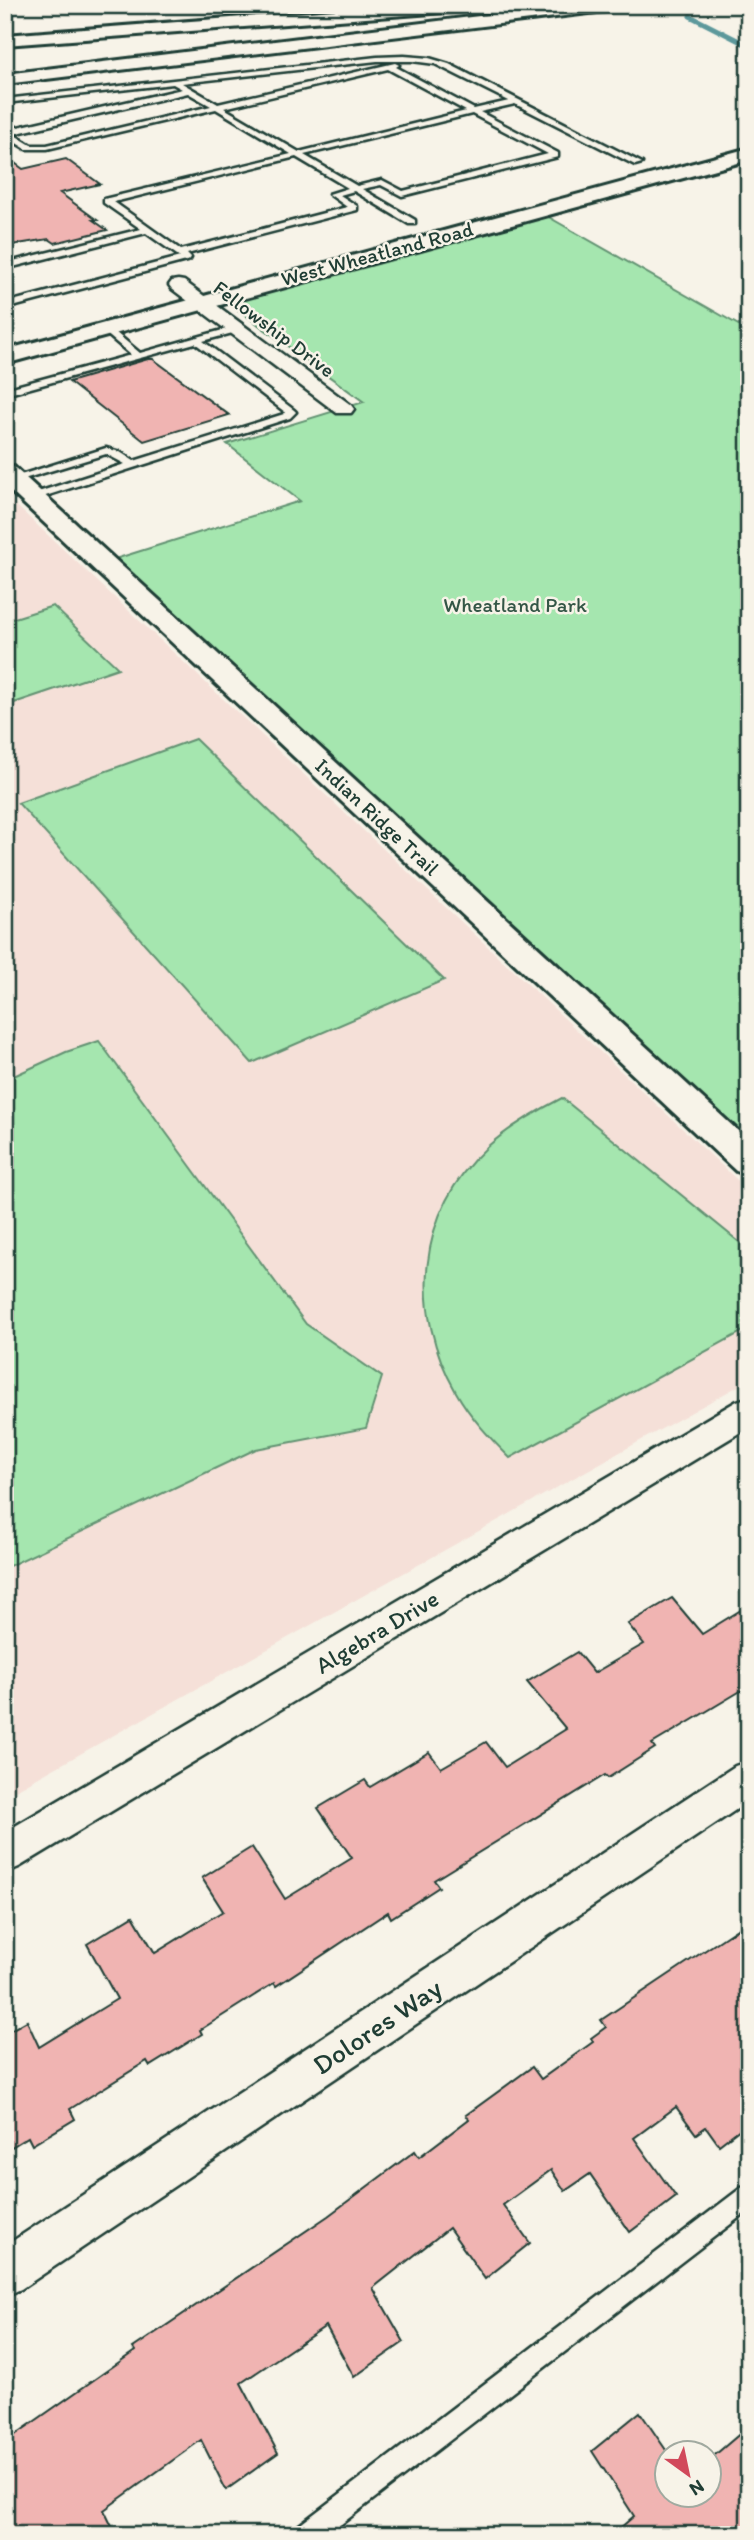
<svg xmlns="http://www.w3.org/2000/svg" width="754" height="2540" viewBox="0 0 754 2540" font-family="Itim,sans-serif">
	<style>
		.built { fill: #f5e0d8 }
		.green { fill: #a5e6af; stroke: #629272; stroke-width: 2 }
		.lines { fill: none; stroke-linecap: round; stroke-linejoin: round }
		.stream { stroke: #5c989b; stroke-width: 5 }
		.building { fill: #f0b4b2; stroke: #1f3d34; stroke-width: 2 }
		.service-casing { stroke: #1f3d34; stroke-width: 5 }
		.minor-casing { stroke: #1f3d34; stroke-width: 5 }
		.tertiary-casing { stroke: #1f3d34; stroke-width: 6 }
		.secondary-casing { stroke: #1f3d34; stroke-width: 6 }
		.motorway-casing { stroke: #1f3d34; stroke-width: 6 }
		.service { fill: #f7f3e8; fill-rule: evenodd }
		.minor { fill: #f7f3e8; fill-rule: evenodd }
		.tertiary { fill: #f7f3e8; fill-rule: evenodd }
		.secondary { fill: #f7f3e8; fill-rule: evenodd }
		.motorway { fill: #f7f3e8; fill-rule: evenodd }
		.labels { text-anchor: middle; stroke-width: 5; stroke-linejoin: round; paint-order: stroke }
		.far-street-label { font-size: 21px; fill: #1f3d34; stroke: #f7f3e8 }
		.far-park-label { font-size: 21px; fill: #335646; stroke: #f7f3e8 }
		.street-label { font-size: 24px; fill: #1f3d34; stroke: #f7f3e8 }
		.near-street-label { font-size: 28px; fill: #1f3d34; stroke: #f7f3e8 }
	</style>
	<rect width="100%" height="100%" fill="#f7f3e8"/>
	<filter id="ink" filterUnits="userSpaceOnUse"><feTurbulence type="fractalNoise" baseFrequency=".0143" numOctaves="2"/><feDisplacementMap in="SourceGraphic" scale="14" xChannelSelector="R" yChannelSelector="G"/><feConvolveMatrix kernelMatrix="1 2 1 2 8 2 1 2 1" color-interpolation-filters="sRGB"/></filter>
	<g filter="url(#ink)">
		<path class="built" d="M5 495 749 1191V1380L5 1796Z"/>
		<path class="green" d="M531 207 749 331V1140L115 559 300 501 227 444 364 402 215 293Z
			M53 606 118 668 5 706V621Z
			M195 739 444 980 252 1063 18 803Z
			M99 1041 306 1324 382 1377 366 1428 256 1449 5 1568V1080L66 1052Z
			M562 1098 749 1250V1328L510 1458C490 1438 470 1417 456 1392 410 1312 416 1213 487 1147 509 1127 535 1112 562 1098Z"/>
		<g class="lines">
			<path class="stream" d="M690 16 749 46"/>
		</g>
		<path class="building" d="M5 156 23 169 66 159 100 184 60 193 97 220H93L107 230 55 243 49 239 5 246Z
			M148 359H153L229 415 144 441 69 382Z
			M672 1598 702 1634 749 1605V1686L652 1744 655 1748 608 1778 605 1775 434 1880 439 1887 391 1918 388 1912 276 1986 274 1983 200 2030 202 2034 150 2066 147 2061 70 2109 75 2119 32 2145 28 2137 5 2151V2033L27 2021 39 2047 117 1999 87 1944 133 1916 155 1953 223 1911 202 1878 252 1847 285 1899 352 1858 318 1808 365 1780 370 1787 429 1752 441 1768 486 1742 505 1767 566 1729 527 1682 577 1652 594 1673 644 1644 628 1624Z
			M749 1921V2122L719 2145 706 2127 696 2134 676 2107 634 2138 676 2197 630 2232 590 2174 565 2191 551 2170 503 2205 530 2243 485 2279 449 2228 373 2288 404 2342 354 2377 326 2326 241 2383 278 2453 226 2490 201 2440 104 2510 116 2535H5V2442L135 2351 133 2348 328 2216 415 2151 419 2157 469 2119 466 2115 532 2067 541 2079 593 2042 591 2038 606 2027 601 2020Z
			M640 2412 668 2453 667 2495H709V2460L749 2426V2535H612L634 2516 592 2451Z"/>
		<g class="lines">
			<defs>
				<path id="service" d="M404 56 429 58 449 64 642 163 635 165 515 104 480 112 558 153V157L402 196 381 185 362 189 415 220V224H409L354 191 340 195 357 206V210L187 254 191 258 190 260 5 309V303L180 257 146 233 5 269V263L141 229 104 203V199L291 154 216 109 47 149H26L5 136V130L182 89 173 84 5 103V99L377 57ZM377 61H412L435 64 509 101 474 109 396 67 399 65 395 63 218 104 182 83ZM388 69 466 111 299 152 224 108ZM188 93 211 106 47 145H31L13 134ZM472 114 548 154 403 191 382 180 357 186 304 155ZM296 157 348 188 329 194 347 207 181 250 114 202Z
					M237 326 240 327V331L203 341 294 410 296 412 290 418 33 500 28 497 29 495 125 464 106 454 17 481 8 479 106 448 120 452 134 461 284 414 285 412 195 343 5 395V389L131 355 103 331V327H109L140 353Z
					M749 2185V2210L327 2535H295L298 2526 741 2188Z"/>
				<path id="minor" d="M178 280 184 281 351 405 354 409 351 413H337L172 289 169 285 172 281Z
					M749 1397V1427L19 1867 5 1873V1832L737 1401Z
					M749 1761V1801L21 2289 5 2296V2246L735 1766Z"/>
				<path id="tertiary" d="M5 465 14 467 749 1141V1175L736 1171 5 486Z"/>
				<path id="secondary" d="M570 5H622L614 10 5 84V74Z
					M749 148V160L5 364V350Z"/>
				<path id="motorway" d="M401 5H480L472 10 5 45V35Z"/>
			</defs>
			<use href="#service" class="service-casing"/>
			<use href="#minor" class="minor-casing"/>
			<use href="#tertiary" class="tertiary-casing"/>
			<use href="#secondary" class="secondary-casing"/>
			<use href="#motorway" class="motorway-casing"/>
			<use href="#service" class="service"/>
			<use href="#minor" class="minor"/>
			<use href="#tertiary" class="tertiary"/>
			<use href="#secondary" class="secondary"/>
			<use href="#motorway" class="motorway"/>
		</g>
	</g>
	<g class="labels">
		<g class="far-street-label">
			<text transform="translate(377 254) rotate(-15)" y="7">West Wheatland Road</text>
			<text transform="translate(274 329) rotate(37)" y="7">Fellowship Drive</text>
			<text transform="translate(377 817) rotate(43)" y="7">Indian Ridge Trail</text>
		</g>
		<g class="far-park-label">
			<text x="515" y="612">Wheatland Park</text>
		</g>
		<g class="street-label">
			<text transform="translate(377 1632) rotate(-31)" y="8">Algebra Drive</text>
		</g>
		<g class="near-street-label">
			<text transform="translate(377 2026) rotate(-34)" y="10">Dolores Way</text>
		</g>
	</g>
	<rect width="754" height="2540" fill="none" stroke="#f7f3e8" stroke-width="28"/>
	<rect x="14" y="14" width="726" height="2512" fill="none" stroke="#1f3d34" stroke-width="2.5" filter="url(#ink)"/>
	<g transform="translate(688 2474) rotate(147)"><circle r="33" fill="#f7f3e8" stroke="#a1aaa0" stroke-width="2"/>
	<path d="M0-5L12 26L0 18L-12 26Z" fill="#d1495b"/>
	<text y="-10" font-size="19" font-weight="bold" text-anchor="middle" fill="#1f3d34">N</text>
	</g>
</svg>
